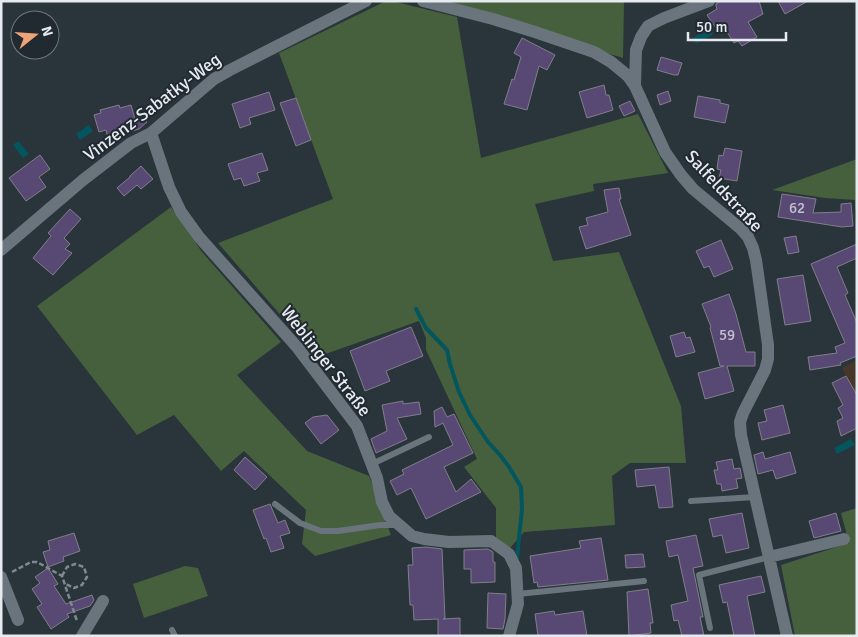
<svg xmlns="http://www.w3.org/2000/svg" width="858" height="637" viewBox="0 0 858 637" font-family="Signika,sans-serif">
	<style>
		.commercial { fill: #46372a }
		.green { fill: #46603d }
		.water { fill: #03565e }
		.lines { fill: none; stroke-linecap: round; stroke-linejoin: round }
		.stream { stroke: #03565e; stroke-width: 4 }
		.building { fill: #584974; stroke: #817e8a }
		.path { stroke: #81898f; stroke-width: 2.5; stroke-dasharray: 5 2.5; stroke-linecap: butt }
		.service { stroke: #6a747d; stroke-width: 6 }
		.minor { stroke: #6a747d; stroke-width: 12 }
		.labels { text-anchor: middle; stroke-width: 4; stroke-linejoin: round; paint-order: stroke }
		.number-label { font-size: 15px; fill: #c2c2d0 }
		.street-label { font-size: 18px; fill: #e5ebef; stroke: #212a31 }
	</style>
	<rect width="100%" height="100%" fill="#2a343b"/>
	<path class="commercial" d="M857 360V395L842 368Z"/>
	<path class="green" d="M386 1H392L457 17 481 158 638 114 668 173 593 184 594 191 535 204 553 261 619 252 681 406 686 463H630L612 476 615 525 524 532 510 548 496 538V508L464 467 477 459 426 350V338L419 321 317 357 218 243 333 199 279 53Z
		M432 1H624L623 58Z
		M857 159V209H855V200L825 198 772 190Z
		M171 207 202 252 281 342 237 375 307 451 369 476 391 535 315 556 302 544 306 510 244 451 221 471 174 415 137 435 37 306Z
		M857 508V636H795L781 565 849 543 841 513Z
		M185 566 198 568 208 596 144 618 133 584Z"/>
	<path class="water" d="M708 29H711L713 32 712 35 696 44 693 38Z
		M89 125 93 131 80 140 76 134Z
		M18 141 29 154 23 158 13 145Z
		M851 439 855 445 837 454 834 448Z"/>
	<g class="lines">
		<path class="stream" d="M416 309 426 328 447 350 450 364 459 392 470 415 488 442 500 455 509 467 521 487 522 509 517 558"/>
	</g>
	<path class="building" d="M721 1H759L763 14 748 22 757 37 742 46 738 41 734 43 722 24 716 28 707 15 717 9 716 6V4Z
		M778 1H808L785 14Z
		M522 38 555 55 547 70 539 66 527 110 504 104 512 79 514 80 521 57 514 53Z
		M661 57 682 63 678 75H674L657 70Z
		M604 85 606 95H609L613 110 587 118 579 92Z
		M668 91 671 101 660 105 657 95Z
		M269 92 275 110 249 118 251 124 240 128 232 104Z
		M698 96 720 100V103L729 105 725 123 694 117Z
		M296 98 311 140 296 146 280 103Z
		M630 101 635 111 624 116 619 106Z
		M119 105 120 108 131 105 135 119 141 115 147 122 139 129 108 138 106 130 99 132 94 115 101 113 100 110Z
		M725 148 742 151 737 181 719 178 721 170 717 169 719 155 723 156Z
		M262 153 268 170 257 173 260 181 244 186 241 178 234 180 228 164Z
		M40 155 50 169 39 177 46 187 26 201 9 178Z
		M141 166 153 179 141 189 137 185 124 196 117 188 130 177V176Z
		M619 188 621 199H619L631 235 586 249 579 227 588 225 586 218 608 212 604 190Z
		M782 194 816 199 813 213 841 212V204L851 203 853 226 842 227 778 217Z
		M70 209 81 219 64 238 70 244 65 249 72 253 53 275 33 258 51 236 48 233Z
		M796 236 799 252 788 254 784 238Z
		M721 240 733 269 714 277 709 266 704 268 696 251Z
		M857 244V258L837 267 848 293 845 295 857 323V356L840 363 841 365 810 370 808 357 837 353 835 347 845 343 811 264Z
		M803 275 811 321 785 325 777 279Z
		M729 294 736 314 746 352H755V366H727L734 391 705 399 698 373 724 366H720L710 328 711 327 702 304Z
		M411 327 423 356 386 371 390 381 365 391 350 351Z
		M684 332 686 338 690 337 695 352 676 357 670 336Z
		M846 376 857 395V428L841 436 837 421 843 418 838 408 843 405 832 383Z
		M403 401V404L419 402 421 414 397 418 407 439 376 453 371 439 387 431 382 405Z
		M783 405 790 433 762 440 758 423 767 421 764 410Z
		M442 407 447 417 454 414 473 453 444 467 456 492 471 479 481 492 426 519 411 488 397 495 390 481 404 474 402 470 453 445 443 423 435 427 434 411Z
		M327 415 339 430 321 444 305 423 313 417Z
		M763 452 765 459 790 452 796 473 776 479 773 470 758 474 754 455Z
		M245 457 267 477 255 490 234 470Z
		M732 459 734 469 740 468 742 478 736 479 738 488 722 491 721 484H717L714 470H718L716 462Z
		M669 467 673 507 659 508 655 485 637 487 635 470Z
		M270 504 278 523 285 520 290 533 280 536 284 548 271 552 266 538 264 539 253 510Z
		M742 513 749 548 726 553 722 535 713 537 709 519Z
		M836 513 841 531 814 538 809 521Z
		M74 533 80 551 63 557 64 561 48 567 43 552 50 550 48 541Z
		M696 535 703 566 693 568 703 617H700L704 636H682L678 620 674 621 671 605 688 601 678 555 669 557 666 541Z
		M601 538 608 580 538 587 537 582 534 583 530 556 581 548 579 541Z
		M426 547 442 549 445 619H443L460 618V636H438V619L414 620 413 605H410L408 565H413L412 548Z
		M488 549 493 552V562H495V582L471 583V569H464V550Z
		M643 554 645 567 626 568 625 555Z
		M48 568 58 584 54 586 66 604 92 595 94 600 90 606 67 614 69 617 51 629 37 607 42 604 32 589 40 583 35 577Z
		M761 576 765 592 747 596 755 636H734L727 602 723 603 719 585Z
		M648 589 653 623H650L651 633 629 636 627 592Z
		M488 593 506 594 505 619 503 629 487 628Z
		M554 611 555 615 583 611 587 636H538L535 614Z"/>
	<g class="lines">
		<path class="path" d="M12 572 31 562H37L62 576 77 621
			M62 576 67 567 75 564 84 567 87 577 82 585 74 588 66 584"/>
		<path class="service" d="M372 464 429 437
			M691 501 755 497
			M275 504 300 523 321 531H338L380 525H398
			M518 594 644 581
			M710 628 699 575 769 557
			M172 630 175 636"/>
		<path class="minor" d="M423 1 493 19 535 32 594 52 611 62 628 76 635 86 665 152 681 175 693 189 741 229 748 237 753 248 756 260 768 345V359L765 370 743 413 740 422 741 435 787 636
			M635 86 636 50 641 37 648 26 664 18 709 1
			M151 133 169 187 181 212 199 237 297 347 357 426 377 478 382 502 389 516 412 536 424 539 449 542 491 541 509 554 516 568 518 604 509 636
			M1 250 83 180 131 143 151 133 214 79 230 70 366 1
			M769 557 844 539
			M1 577 18 620
			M82 636 103 601"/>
	</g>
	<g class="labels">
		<g class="number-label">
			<text x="797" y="213">62</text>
			<text x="727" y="340">59</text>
		</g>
		<g class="street-label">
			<text transform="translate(152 107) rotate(-37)" y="6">Vinzenz-Sabatky-Weg</text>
			<text transform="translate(724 191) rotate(47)" y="6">Salfeldstraße</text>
			<text transform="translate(326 361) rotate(52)" y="6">Weblinger Straße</text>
		</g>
	</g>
	<rect width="858" height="637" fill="none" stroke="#e5ebef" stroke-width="5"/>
	<g transform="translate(35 35) rotate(73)"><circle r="24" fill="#212a31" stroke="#6f777d"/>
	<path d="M0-4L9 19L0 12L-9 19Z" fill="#efa377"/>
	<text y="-8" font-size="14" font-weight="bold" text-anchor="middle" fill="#e5ebef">N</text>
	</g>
	<path d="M688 32v8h98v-8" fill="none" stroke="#e5ebef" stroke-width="2.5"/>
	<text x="696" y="32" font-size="15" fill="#e5ebef" stroke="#212a31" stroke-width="4" paint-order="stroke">50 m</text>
</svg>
